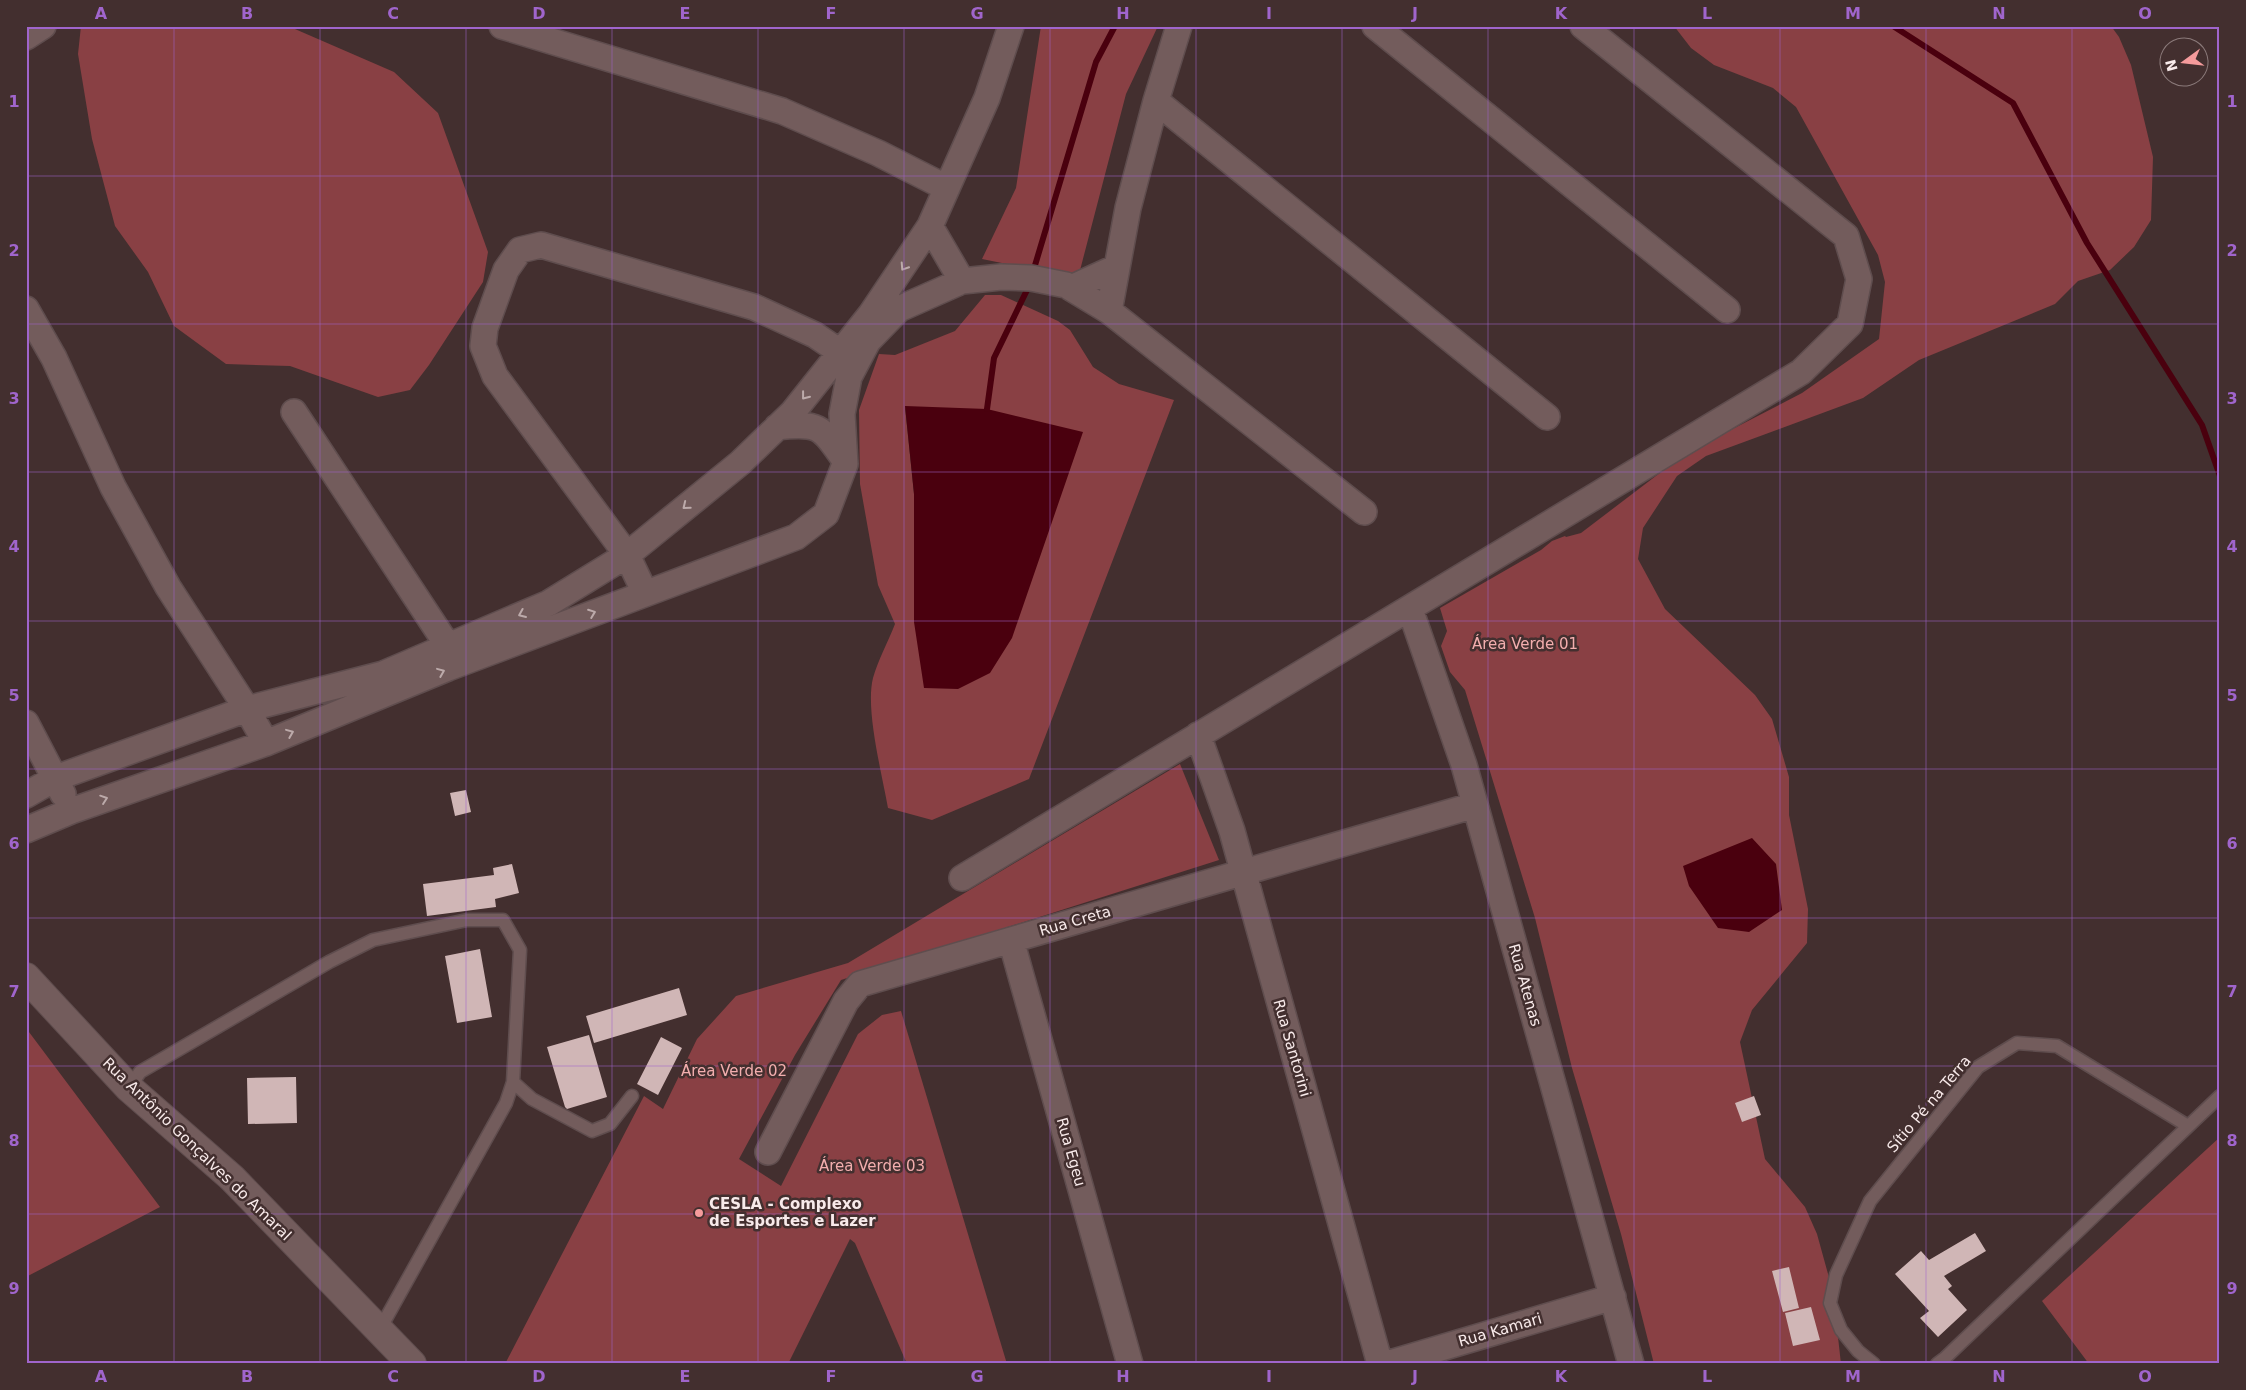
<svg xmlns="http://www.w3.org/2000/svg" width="2246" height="1390" viewBox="0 0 2246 1390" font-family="'DejaVu Sans',sans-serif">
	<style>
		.green { fill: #894044; fill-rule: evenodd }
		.water { fill: #4a000e }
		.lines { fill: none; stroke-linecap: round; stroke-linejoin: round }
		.stream { stroke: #4a000e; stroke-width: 6 }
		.building { fill: #d0b6b6 }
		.lane-casing { stroke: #5f4d4e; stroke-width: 15 }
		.street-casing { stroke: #5f4d4e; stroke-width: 28 }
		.secondary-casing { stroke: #5f4d4e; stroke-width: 30 }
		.lane { stroke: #735c5c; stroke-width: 12 }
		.street { stroke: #735c5c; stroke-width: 25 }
		.secondary { stroke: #735c5c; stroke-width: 28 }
		.oneway { stroke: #bcaaaa }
		.grid { fill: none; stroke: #a065cc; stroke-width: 1; stroke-opacity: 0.55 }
		.poi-dot { fill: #f59b9c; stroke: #432f2f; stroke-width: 2 }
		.labels { text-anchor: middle; stroke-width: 5; stroke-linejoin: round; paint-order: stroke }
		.park-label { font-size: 15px; fill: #f3aeae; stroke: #432f2f }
		.street-label { font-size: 15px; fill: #f8eaea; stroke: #432f2f }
		.poi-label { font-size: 15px; font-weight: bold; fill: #f8eaea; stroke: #432f2f; text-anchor: start }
		.neatline { fill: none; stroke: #a065cc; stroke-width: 2 }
		.grid-label { font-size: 16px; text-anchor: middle; font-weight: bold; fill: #a065cc }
	</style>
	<rect width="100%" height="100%" fill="#432f2f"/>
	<path class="green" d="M81 26H288L394 72 438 113 488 252 483 282 429 365 410 390 378 397 290 366 226 364 174 326 148 272 115 226 92 139 78 54Z
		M1041 26H1158L1126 94 1078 278 982 259 1016 188Z
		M1674 26H2111L2119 37 2131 65 2153 157 2151 220 2134 247 2110 270 2078 281 2055 304 1919 360 1863 398 1706 456 1677 476 1643 528 1638 559 1665 609 1755 695 1772 719 1789 777V815L1808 909 1807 943 1752 1010 1740 1042 1765 1159 1805 1207 1817 1234 1833 1292 1841 1364H1654L1621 1234 1572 1068 1535 918 1465 690 1450 672 1441 646 1447 631 1440 608 1541 550 1552 541 1565 536 1566 537 1581 533 1686 453 1802 393 1879 339 1885 282 1878 255 1796 107 1773 88 1714 65 1691 48Z
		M985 295H1001L1058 321 1070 330 1093 367 1119 384 1174 400 1029 779 932 820 888 808C882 774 865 709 873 678 878 660 888 642 895 624L878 585 860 484 859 410 879 354 895 355 955 331ZM905 407 1012 638 914 494Z
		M1180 764 1219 860 841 980 795 1055 739 1159 781 1186 858 1034 882 1015 901 1011 1007 1364H907L855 1243 850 1239 788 1364H505L644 1096 663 1109 697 1039 736 996 848 963Z
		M26 1028 160 1207 26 1277Z
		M2220 1137V1364H2089L2042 1301Z"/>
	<path class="water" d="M905 406 987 409 1083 432 1012 638 990 673 958 689 924 688 914 622V494Z
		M1752 838 1776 864 1782 910 1749 932 1718 928 1689 886 1683 866Z"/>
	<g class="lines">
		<path class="stream" d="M1893 26 2013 103 2087 243 2202 425 2220 476
			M1033 272 1096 62 1115 26
			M987 409 994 358 1028 288"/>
	</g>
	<path class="building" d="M466 790 471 812 455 816 450 793Z
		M512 864 519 893 495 899 496 907 427 916 423 884 494 875 493 868Z
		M480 949 492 1017 457 1023 445 956Z
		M679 988 687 1015 594 1043 586 1016Z
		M589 1035 607 1097 567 1109 565 1107 547 1047Z
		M661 1037 682 1048 658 1095 637 1084Z
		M296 1077 297 1123 248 1124 247 1078Z
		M1754 1096 1761 1115 1742 1122 1735 1103Z
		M1975 1233 1986 1251 1944 1276 1952 1286 1948 1289 1967 1310 1938 1337 1920 1318 1929 1311 1895 1274 1921 1251 1929 1260Z
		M1789 1267 1799 1308 1783 1312 1772 1271Z
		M1811 1307 1820 1340 1793 1346 1785 1313Z"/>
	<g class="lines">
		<defs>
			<path id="lane" d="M513 1082 532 1099 592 1131 610 1124 632 1096
				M129 1088 140 1072 329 962 373 940 467 920H503L520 950 513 1082 506 1103 380 1329
				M1874 1364 1858 1351 1841 1330 1830 1303 1836 1275 1870 1201 1978 1067 2017 1043 2057 1046 2188 1126
				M1937 1364 1945 1358 2220 1096"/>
			<path id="street" d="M502 26 782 111 878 153 947 188
				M1375 26 1727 310
				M26 37 43 26
				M1156 101 1547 417
				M930 226 962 281
				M1071 288 1117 267
				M26 309 54 358 113 487 168 587 247 709 266 743
				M1109 311 1128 208 1156 101 1179 26
				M294 412 448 646
				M777 427C818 422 821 426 844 459
				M645 593 627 555 495 376 483 346 485 328 506 270 520 250 541 245 754 307 815 335 840 352
				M1410 609 1464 765 1631 1364
				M26 723 63 794
				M1198 735 1232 831 1380 1364
				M26 795 56 778 247 709 383 674 549 603 627 555 740 463 793 412 871 314 930 226 987 98 1011 26
				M26 830 71 811 266 743 448 668 796 537 826 514 845 464 842 414 849 377 868 341 899 309 962 281 1001 277 1031 278 1066 285 1109 311 1364 512
				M962 878 1801 372 1850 324 1859 279 1846 236 1583 26
				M1011 940 1130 1364
				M768 1152 846 1001 860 984 1475 805
				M1387 1364 1613 1297"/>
			<path id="secondary" d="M26 977 129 1088 232 1178 412 1364"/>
		</defs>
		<use href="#lane" class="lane-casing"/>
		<use href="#street" class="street-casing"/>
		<use href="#secondary" class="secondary-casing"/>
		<use href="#lane" class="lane"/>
		<use href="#street" class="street"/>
		<use href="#secondary" class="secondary"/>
	</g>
	<defs><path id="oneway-chevron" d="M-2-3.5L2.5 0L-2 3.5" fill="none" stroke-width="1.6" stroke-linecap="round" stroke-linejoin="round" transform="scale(1.25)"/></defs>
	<g class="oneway">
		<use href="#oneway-chevron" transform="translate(904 267) rotate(123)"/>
		<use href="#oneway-chevron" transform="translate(805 396) rotate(128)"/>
		<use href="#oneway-chevron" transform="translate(686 506) rotate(141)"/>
		<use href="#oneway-chevron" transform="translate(592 613) rotate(-21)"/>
		<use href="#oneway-chevron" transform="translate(522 614) rotate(157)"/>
		<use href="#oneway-chevron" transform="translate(441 672) rotate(-22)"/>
		<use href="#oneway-chevron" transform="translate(290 733) rotate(-22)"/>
		<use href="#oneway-chevron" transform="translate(104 799) rotate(-19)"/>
	</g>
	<path class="grid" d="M174 26V1364M320 26V1364M466 26V1364M612 26V1364M758 26V1364M904 26V1364M1050 26V1364M1196 26V1364M1342 26V1364M1488 26V1364M1634 26V1364M1780 26V1364M1926 26V1364M2072 26V1364M26 176H2220M26 324H2220M26 472H2220M26 621H2220M26 769H2220M26 918H2220M26 1066H2220M26 1214H2220"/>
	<circle class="poi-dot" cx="699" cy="1213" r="5"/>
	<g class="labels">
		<g class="park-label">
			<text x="1525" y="649">Área Verde 01</text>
			<text x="734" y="1076">Área Verde 02</text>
			<text x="872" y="1171">Área Verde 03</text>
		</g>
		<g class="street-label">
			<text transform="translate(1075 921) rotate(-16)" y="5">Rua Creta</text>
			<text transform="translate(1525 985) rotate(74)" y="5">Rua Atenas</text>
			<text transform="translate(1292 1048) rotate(74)" y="5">Rua Santorini</text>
			<text transform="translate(1929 1104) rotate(-50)" y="5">Sítio Pé na Terra</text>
			<text transform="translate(197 1149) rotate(44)" y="5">Rua Antônio Gonçalves do Amaral</text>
			<text transform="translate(1071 1152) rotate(74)" y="5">Rua Egeu</text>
			<text transform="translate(1500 1330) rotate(-16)" y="5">Rua Kamari</text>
		</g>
		<g class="poi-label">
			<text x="709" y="1209">CESLA - Complexo<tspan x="709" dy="17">de Esportes e Lazer</tspan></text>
		</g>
	</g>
	<rect width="2246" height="1390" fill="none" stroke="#432f2f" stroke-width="55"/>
	<g transform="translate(2184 62) rotate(255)"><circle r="24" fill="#432f2f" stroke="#8b7a7a"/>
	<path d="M0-4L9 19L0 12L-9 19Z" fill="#f59b9c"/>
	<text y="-8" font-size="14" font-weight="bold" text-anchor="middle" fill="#f8eaea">N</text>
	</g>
	<rect x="28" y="28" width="2190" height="1334" class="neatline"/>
	<g class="grid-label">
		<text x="101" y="19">A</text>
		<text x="247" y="19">B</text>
		<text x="393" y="19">C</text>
		<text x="539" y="19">D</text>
		<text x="685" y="19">E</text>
		<text x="831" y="19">F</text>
		<text x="977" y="19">G</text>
		<text x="1123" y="19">H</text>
		<text x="1269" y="19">I</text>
		<text x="1415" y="19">J</text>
		<text x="1561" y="19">K</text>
		<text x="1707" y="19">L</text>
		<text x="1853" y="19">M</text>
		<text x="1999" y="19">N</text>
		<text x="2145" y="19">O</text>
		<text x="14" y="107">1</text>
		<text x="2232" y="107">1</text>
		<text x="14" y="256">2</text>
		<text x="2232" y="256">2</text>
		<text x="14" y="404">3</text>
		<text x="2232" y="404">3</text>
		<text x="14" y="552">4</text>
		<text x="2232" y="552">4</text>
		<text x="14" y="701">5</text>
		<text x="2232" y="701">5</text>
		<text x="14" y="849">6</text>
		<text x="2232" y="849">6</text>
		<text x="14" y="997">7</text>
		<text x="2232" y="997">7</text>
		<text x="14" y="1146">8</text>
		<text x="2232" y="1146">8</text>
		<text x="14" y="1294">9</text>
		<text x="2232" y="1294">9</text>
		<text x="101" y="1382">A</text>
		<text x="247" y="1382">B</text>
		<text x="393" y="1382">C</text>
		<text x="539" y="1382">D</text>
		<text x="685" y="1382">E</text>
		<text x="831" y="1382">F</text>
		<text x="977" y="1382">G</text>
		<text x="1123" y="1382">H</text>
		<text x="1269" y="1382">I</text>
		<text x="1415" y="1382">J</text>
		<text x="1561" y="1382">K</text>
		<text x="1707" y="1382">L</text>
		<text x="1853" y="1382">M</text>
		<text x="1999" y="1382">N</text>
		<text x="2145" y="1382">O</text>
	</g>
</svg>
